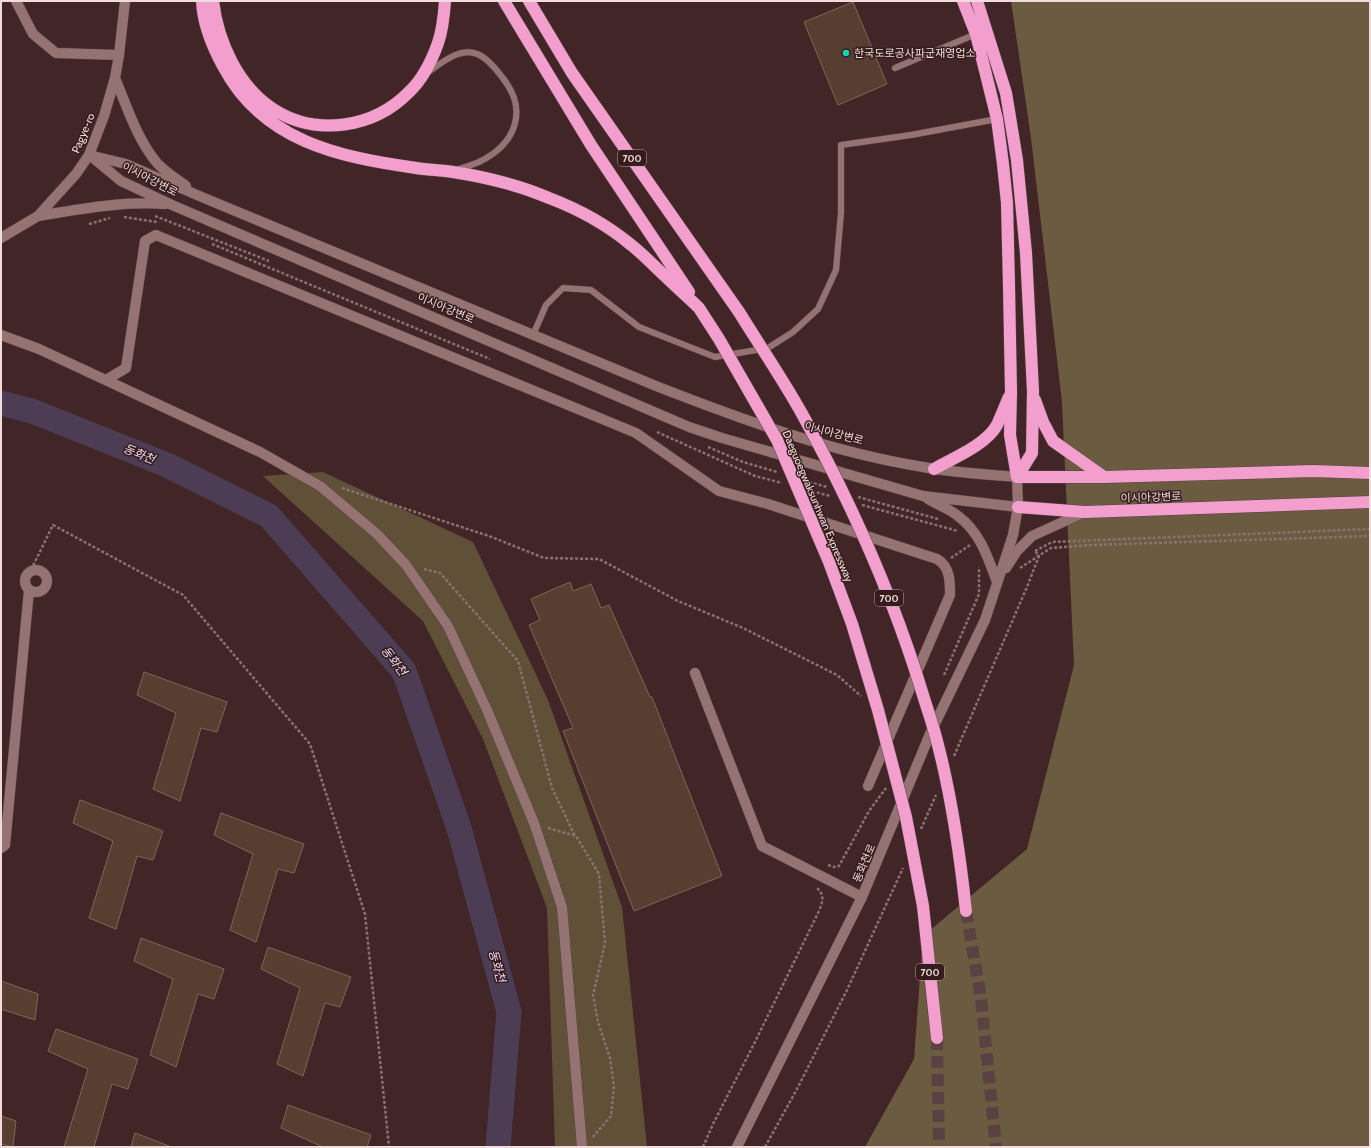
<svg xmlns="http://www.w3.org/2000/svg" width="1371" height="1148" viewBox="0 0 1371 1148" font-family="Cabin,'Noto Sans KR',sans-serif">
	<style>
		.green { fill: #5f5037 }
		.forest { fill: #6a5b41 }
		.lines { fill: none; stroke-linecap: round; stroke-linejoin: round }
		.river { stroke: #4c3d55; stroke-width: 25 }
		.building { fill: #583e30; stroke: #826556 }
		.highway-tunnel { stroke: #5c4142; stroke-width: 12; stroke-dasharray: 12 6; stroke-linecap: butt }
		.lane-casing { stroke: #5c4445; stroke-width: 7 }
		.street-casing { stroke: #5c4445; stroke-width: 11 }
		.secondary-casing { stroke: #5c4445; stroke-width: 11 }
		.highway-casing { stroke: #5c4445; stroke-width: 13 }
		.path { stroke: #8a7172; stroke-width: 2.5; stroke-dasharray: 3 2; stroke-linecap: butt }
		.lane { stroke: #957373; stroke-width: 6 }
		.street { stroke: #957373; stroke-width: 10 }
		.secondary { stroke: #957373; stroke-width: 10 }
		.highway { stroke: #f39fce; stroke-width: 12 }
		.highway-bridge-casing { stroke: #5c4445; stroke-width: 13; stroke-linecap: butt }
		.highway-bridge { stroke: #f39fce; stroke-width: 12 }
		.poi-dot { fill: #0fd5b4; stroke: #371c1d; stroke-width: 1.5 }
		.labels { text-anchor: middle; stroke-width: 3; stroke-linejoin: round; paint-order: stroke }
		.shield { fill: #371c1d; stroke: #b8a2a3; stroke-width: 1 }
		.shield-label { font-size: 10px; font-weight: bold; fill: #f0dcdc }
		.poi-label { font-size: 11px; fill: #f0dcdc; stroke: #371c1d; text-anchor: start }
		.street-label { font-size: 11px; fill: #f0dcdc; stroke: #371c1d }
		.water-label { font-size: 12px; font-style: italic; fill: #eedbf9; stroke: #371c1d }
	</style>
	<rect width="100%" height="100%" fill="#422627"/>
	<path class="green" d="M323 472 473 542 548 700 622 907 647 1147H555L547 908 483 739 423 621 263 476Z"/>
	<path class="forest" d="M1011 1H1370V1147H865L914 1059 923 936 1027 849 1074 665 1062 402 1031 138Z"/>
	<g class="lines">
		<path class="river" d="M1 403 32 411 167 465 269 516 404 671 459 828 509 1012 498 1147"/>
	</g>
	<path class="building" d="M853 2 887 84 838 105 804 22Z
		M570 582 573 591 591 584 601 608 609 605 650 697H652L722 876 634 911 563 731 573 728 529 625 540 620 531 599Z
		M144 672 227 702 217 732 201 728 180 801 153 789 176 713 137 695Z
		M80 800 163 831 153 860 137 856 116 929 89 918 113 841 73 823Z
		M221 813 304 844 294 873 278 869 256 942 230 930 253 854 214 835Z
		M141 938 224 969 214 999 198 994 176 1067 150 1055 173 979 134 961Z
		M268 947 351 977 340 1007 325 1003 303 1076 277 1064 300 988 261 969Z
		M1 981 38 994 35 1020 1 1009Z
		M56 1029 138 1059 128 1089 112 1084 94 1147H64L88 1069 48 1051Z
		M288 1105 371 1135 367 1147H323L281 1128Z
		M1 1116 16 1121 13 1147 1 1144Z
		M135 1133 169 1146V1147H131Z"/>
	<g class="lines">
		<path class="highway-tunnel" d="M966 911 981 998 996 1147
			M937 1038 939 1147"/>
		<defs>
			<path id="lane" d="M895 68 976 34
				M427 73C440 64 457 49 474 53 484 55 496 69 502 77 529 110 516 144 479 162 472 165 463 168 456 170
				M533 335 546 305 563 288 591 290 639 327 715 357 768 348 793 332 818 309 836 270 841 213V145L911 135 997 119"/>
			<path id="street" d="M16 1 33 34 56 53 119 55
				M1 335 39 349 260 452 320 486 377 534 406 565 448 626 487 710 534 823 562 907 582 1147
				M106 380 126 368 145 241 156 235 636 433 719 491 768 504 937 559C950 567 950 580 950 595L868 786
				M25 581a11 11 0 1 1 22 0a11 11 0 1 1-22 0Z
				M695 673 762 846 862 897
				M1 848 5 845 29 590"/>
			<path id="secondary" d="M115 78C127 107 137 139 157 163 165 172 177 179 186 186
				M89 155 126 164 197 195 656 386C743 420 831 452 923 467 954 473 986 474 1017 477L1018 507 1013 535 985 620 930 734 862 897 737 1147
				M92 157 121 181 172 205 689 427 722 438 923 496 1018 507
				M38 216C80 209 122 201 165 204
				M1 238 38 216 76 174 89 155 104 116 115 78 119 55 125 1
				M928 499C938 505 950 509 958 516 980 532 988 558 997 582
				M1006 568 1017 551 1032 536 1085 512"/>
			<path id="highway" d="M202 1C203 24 212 46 223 66 262 141 338 157 416 168 428 170 441 170 453 172 485 177 519 185 549 198 578 209 607 225 630 244 643 254 653 265 665 276 676 287 688 297 699 308
				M213 1C218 42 238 86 273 109 316 137 374 128 409 92 423 79 432 60 438 43 443 29 444 15 445 1
				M504 1 591 145 689 292
				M529 1 572 73 739 312
				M963 1 976 34 997 119 1003 164 1007 203 1009 286 1011 392 1010 435 1017 477
				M977 1 1006 93 1017 160 1026 253 1033 391 1032 453 1017 477
				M1035 400 1043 422 1053 441 1104 477
				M934 469C953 458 986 445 997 425 1001 416 1005 406 1009 397
				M1017 477H1104L1313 471 1370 473
				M1018 507 1085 512 1370 502
				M923 906 937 1038"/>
		</defs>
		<use href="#lane" class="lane-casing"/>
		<use href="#street" class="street-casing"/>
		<use href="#secondary" class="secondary-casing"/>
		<use href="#highway" class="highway-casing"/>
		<path class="path" d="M155 216 269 261
			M124 217 157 222
			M89 224 110 218
			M212 244 490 359
			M657 432 755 476 782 483
			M708 447 743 462 777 472
			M809 482 827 487
			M342 488 489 536 544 558 599 559 678 601 743 628 837 675 861 696
			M812 491 830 496
			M858 497 938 519
			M862 505 958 531
			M1035 551 1052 542 1370 529
			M951 558 970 545
			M1020 568 1051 548 1092 545 1370 536
			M424 569 440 573 518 661 552 788 575 836
			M31 570 53 525 183 595 310 744 365 914 389 1147
			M944 675 979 594V567
			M954 756 1027 587 1039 556 1035 551
			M548 828 576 836 599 874 605 943 593 995 598 1022 610 1058 614 1086 611 1116 592 1138
			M921 829 936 795
			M828 865 834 867 839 866 869 811 886 788
			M703 1147 713 1124 754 1044 819 911C823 901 825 895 816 887
			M765 1147 797 1089 847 990 903 868"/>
		<use href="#lane" class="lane"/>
		<use href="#street" class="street"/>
		<use href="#secondary" class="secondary"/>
		<use href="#highway" class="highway"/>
		<defs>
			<path id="highway-bridge" d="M699 308 719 339 777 440 829 562 852 624 878 710 906 817 923 906
				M739 312C760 346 782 378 801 412 851 502 893 596 923 695 928 711 934 728 938 745 952 799 960 855 966 911"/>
		</defs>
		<use href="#highway-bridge" class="highway-bridge-casing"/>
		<use href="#highway-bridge" class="highway-bridge"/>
	</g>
	<circle class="poi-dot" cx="846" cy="53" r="4"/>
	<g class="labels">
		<g class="shield">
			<rect x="618" y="150" width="28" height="16" rx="3"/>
			<rect x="875" y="590" width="28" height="16" rx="3"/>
			<rect x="916" y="964" width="28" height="16" rx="3"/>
		</g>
		<g class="shield-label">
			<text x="632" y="162">700</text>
			<text x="889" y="602">700</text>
			<text x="930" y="976">700</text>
		</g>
		<g class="poi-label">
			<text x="854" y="57">한국도로공사파군재영업소</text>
		</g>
		<g class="street-label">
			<text transform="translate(83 133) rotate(-67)" y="4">Pagye-ro</text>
			<text transform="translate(150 179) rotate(27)" y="4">이시아강변로</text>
			<text transform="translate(446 308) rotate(23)" y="4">이시아강변로</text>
			<text transform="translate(834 433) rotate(15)" y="4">이시아강변로</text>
			<text transform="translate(1151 497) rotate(-2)" y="4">이시아강변로</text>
			<text transform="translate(818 506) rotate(67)" y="4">Daeguoegwaksunhwan Expressway</text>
			<text transform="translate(864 863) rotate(-67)" y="4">동화천로</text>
		</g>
		<g class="water-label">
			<text transform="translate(139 454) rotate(22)" y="4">동화천</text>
			<text transform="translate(394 661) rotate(53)" y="4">동화천</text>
			<text transform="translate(497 966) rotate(75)" y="4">동화천</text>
		</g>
	</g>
	<rect width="1371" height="1148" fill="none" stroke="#f0dcdc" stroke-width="4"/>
</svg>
